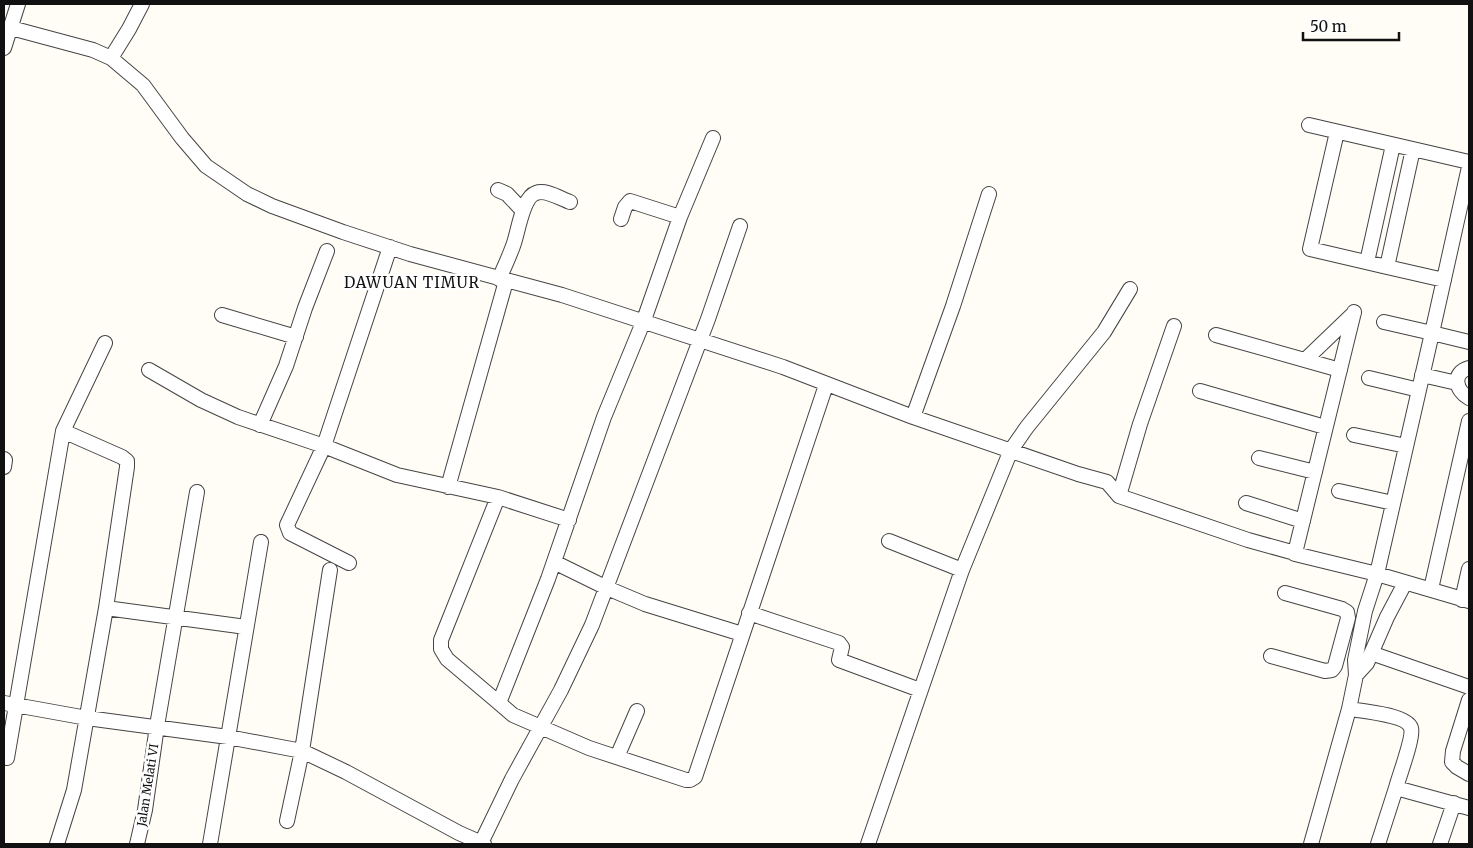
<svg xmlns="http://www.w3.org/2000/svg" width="1473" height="848" viewBox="0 0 1473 848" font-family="Merriweather,serif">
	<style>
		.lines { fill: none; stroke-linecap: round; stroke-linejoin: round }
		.minor-casing { stroke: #444; stroke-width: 16 }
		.minor { stroke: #fff; stroke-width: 14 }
		.labels { text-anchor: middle; stroke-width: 5; stroke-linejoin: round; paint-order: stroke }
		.street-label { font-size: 12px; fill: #111; stroke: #fff }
		.quarter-label { font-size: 15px; letter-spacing: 1px; fill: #111; stroke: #fff }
	</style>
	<rect width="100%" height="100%" fill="#fffdf5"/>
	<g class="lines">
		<defs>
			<path id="minor" d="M11 28 93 50 111 58 143 85 182 138 206 166 247 194 272 206 343 232 410 254 562 295 783 367 913 417 1078 474 1107 482 1119 496 1248 540 1295 553V554L1377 574 1469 601
				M4 48 18 4
				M111 58 129 29 142 4
				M1309 125 1469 162
				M1337 132 1310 249 1387 267 1413 149
				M713 138 680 217 644 320 604 417 548 579 499 703 513 715 589 748 686 780H690L695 777 826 385
				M498 190 507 194 523 211
				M621 219 625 207 630 201 680 217
				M1367 262 1393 145
				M1387 267 1444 280
				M499 279C504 268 509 257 513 246 518 234 522 197 536 193 546 189 561 199 570 202
				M222 315 296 337
				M1384 322 1432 333 1469 167
				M1216 335 1340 370
				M1305 360 1354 313
				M1469 368C1451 373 1456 391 1469 398
				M149 370 201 400 238 417 324 446 397 475 498 497 569 520
				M1422 375 1457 383
				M1369 378 1419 390
				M1200 391 1325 427
				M913 417 953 306 989 194
				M260 425 286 366 305 308 327 251
				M1354 435 1406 446
				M1259 458 1315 472
				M4 459 5 460 4 467
				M448 487 506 281
				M1339 491 1393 503
				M1119 496 1140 424 1174 326
				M498 497 441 640V649L447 659 499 703
				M1246 503 1303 521
				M889 541 962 570
				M1295 553 1354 312
				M554 562 607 588 645 604 742 634
				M349 563 290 533 287 525 324 446 390 247
				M1431 589 1469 421
				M1462 600 1469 569
				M106 608 246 627
				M749 613 839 643 842 647 839 660 920 690
				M1371 653 1469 687
				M1271 656 1325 671 1332 670 1335 666 1348 618 1347 612 1342 609 1285 593
				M1356 675 1367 663 1387 617 1405 583
				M1469 700 1453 751 1452 762 1457 767 1469 774
				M4 703 87 718 228 737 302 751 346 772 459 833 484 844
				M1349 709C1362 711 1407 715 1411 728 1414 737 1399 776 1396 788L1469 808
				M617 757 637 711
				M7 758 63 431 105 343
				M287 821 302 751 330 570
				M481 843 512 779 561 690 592 625 708 319 740 226
				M57 844 74 790 106 608 127 467V461L122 457 63 431
				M137 844 145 810 157 726 197 492
				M210 844 261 542
				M868 844 962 570 1011 450 1027 427 1104 332 1130 289
				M1311 844 1349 709 1356 675 1355 660 1365 611 1377 574 1432 333 1469 342
				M1378 844 1396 788
				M1440 844 1454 803"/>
		</defs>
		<use href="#minor" class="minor-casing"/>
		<use href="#minor" class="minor"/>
	</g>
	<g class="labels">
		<g class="street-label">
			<text transform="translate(148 785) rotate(-81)" y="4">Jalan Melati VI</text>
		</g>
		<g class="quarter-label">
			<text x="412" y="288">DAWUAN TIMUR</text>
		</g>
	</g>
	<rect width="1473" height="848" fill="none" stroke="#111111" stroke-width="10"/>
	<path d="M1303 32v8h96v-8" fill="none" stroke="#111111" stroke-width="2.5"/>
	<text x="1310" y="32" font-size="15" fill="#111111" stroke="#ffffff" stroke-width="4" paint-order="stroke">50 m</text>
</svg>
